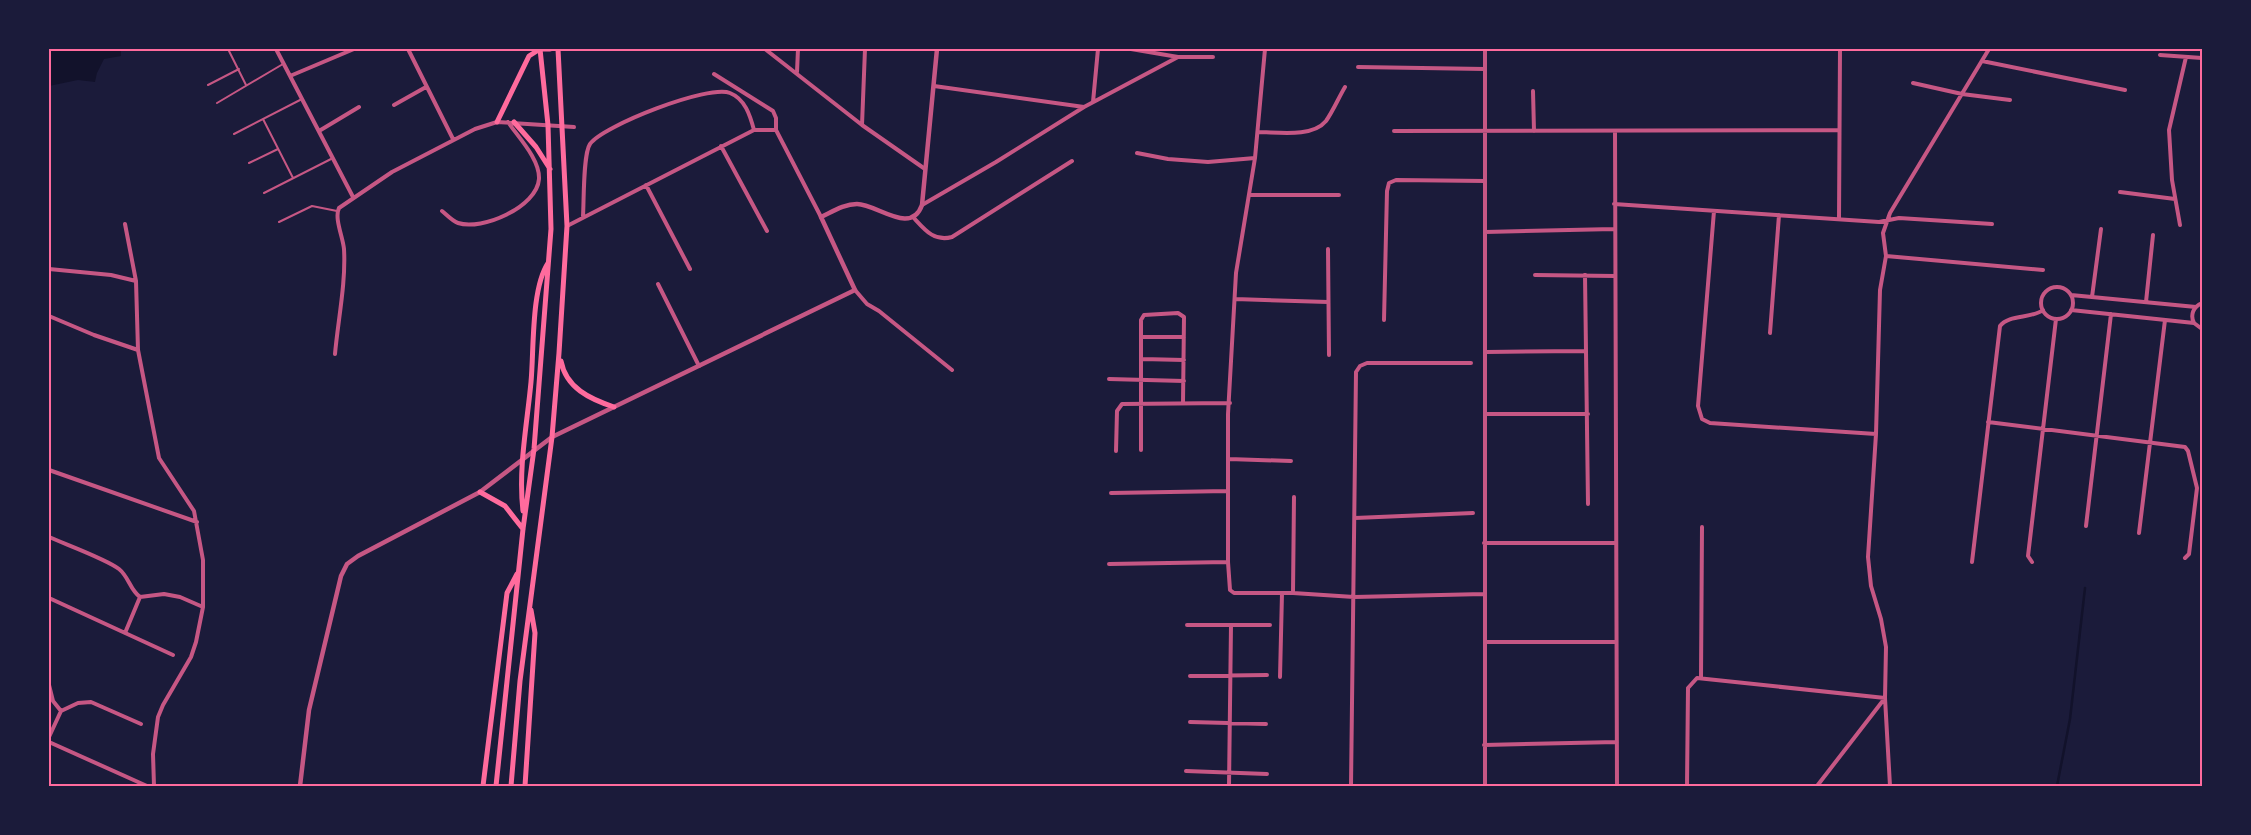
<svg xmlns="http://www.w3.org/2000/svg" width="2251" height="835" viewBox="0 0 2251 835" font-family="'Archivo Narrow',sans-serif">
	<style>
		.water { fill: #12122b }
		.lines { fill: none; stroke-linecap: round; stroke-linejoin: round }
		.stream { stroke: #12122b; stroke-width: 2.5 }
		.service { stroke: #c65784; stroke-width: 2 }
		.minor { stroke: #c65784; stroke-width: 4 }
		.tertiary { stroke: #c65784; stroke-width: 4.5 }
		.secondary { stroke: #ff6b9d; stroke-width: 5 }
		.neatline { fill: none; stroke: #ff6b9d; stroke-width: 2 }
	</style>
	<rect width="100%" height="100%" fill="#1b1b3a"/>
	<path class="water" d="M49 49H121V56L104 59 97 73 95 82 78 80 49 86Z"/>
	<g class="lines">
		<path class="stream" d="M2057 786 2070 719 2085 588"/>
		<path class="service" d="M228 49 246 85
			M208 85 239 69
			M217 103 283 64
			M263 119 293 178
			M234 134 302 99
			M249 163 278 149
			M264 193 333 158
			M279 222 312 206 337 211"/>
		<path class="minor" d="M276 49 353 197
			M408 49 453 139
			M765 49 862 125 925 169
			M1131 49 1178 57H1213
			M1265 49 1255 158 1236 273 1228 414V562L1230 590 1234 593H1293L1354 597 1484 594
			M2160 55 2202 58
			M1982 61 2125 90
			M1358 67 1485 69
			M797 72 798 49
			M290 76 354 49
			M1913 83 1962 94 2010 100
			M934 86 1084 107
			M1533 91 1534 131
			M1093 102 1098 49
			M394 105 426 87
			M862 125 865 49
			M776 130 821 217
			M319 131 359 107
			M1394 131 1839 130
			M1615 131 1617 786
			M1258 132C1277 132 1312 138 1326 121 1333 111 1339 97 1345 87
			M721 146 767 231
			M1137 153 1168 159 1208 162 1255 158
			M646 185 690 269
			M2120 192 2175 199
			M1250 195H1339
			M1614 204 1879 222 1899 218 1992 224
			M922 205 996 162 1084 107 1178 57
			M442 211C447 215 452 221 458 223 482 231 537 207 539 179 540 159 518 137 508 122
			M1714 211 1698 406 1702 419 1710 423 1876 434
			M583 216C584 202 583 154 590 144 602 126 709 84 730 93 745 99 750 115 754 130
			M913 217C925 230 934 242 952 237L1072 161
			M1839 219 1840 49
			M125 224 136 281 138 350 159 458 194 511 203 560V607L196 642 191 657 163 705 158 717 153 754 154 786
			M2180 225 2172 180 2169 130 2186 57
			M567 226 754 130H776V118L773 111 714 74
			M1485 232 1614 229
			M1328 249 1329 355
			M1886 256 2043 270
			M49 269 111 275 136 281
			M1535 275 1615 276
			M1585 275 1588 504
			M658 284 699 366
			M2041 303a16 16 0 1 1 32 0a16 16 0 1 1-32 0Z
			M855 290 867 304 879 311 952 370
			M2071 295 2196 307
			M2092 297 2101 229
			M1235 299 1328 302
			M2146 302 2153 235
			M2202 303C2193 307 2190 315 2194 323L2202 329
			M2071 310 2194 323
			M49 316 94 335 138 350
			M1384 320 1387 191 1389 183 1396 180 1485 181
			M1770 333 1779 215
			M1141 337H1184
			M1486 352 1586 351
			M335 354C338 320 346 283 344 249 343 237 334 218 339 208L392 172 475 129 497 122 574 127
			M1142 359 1184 360
			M1109 379 1184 381
			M1485 414H1588
			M1988 422 2185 447 2188 451 2197 488 2189 554 2185 558
			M1141 450V320L1144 315 1178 313 1184 317 1183 403
			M1116 451 1117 411 1122 404 1230 403
			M1229 459 1291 461
			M49 470 197 522
			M1111 493 1228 491
			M1355 518 1473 513
			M2086 526 2111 314
			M2139 533 2165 320
			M49 537C67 545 106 559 119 569 129 577 130 590 140 597L164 594 180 597 203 607
			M1484 543H1616
			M1972 562 2000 326C2009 314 2031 319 2043 310
			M2032 562 2028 556 2056 319
			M1109 564 1228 562
			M1293 593 1294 497
			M49 598 173 655
			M1187 625H1270
			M125 633 140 597
			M1485 642H1616
			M1190 676 1267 675
			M1280 677 1282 593
			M1701 677 1702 527
			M49 685 53 701 61 711
			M1190 722 1266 724
			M49 737 61 711 78 703 91 702 141 724
			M49 742 147 786
			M1484 745 1617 742
			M1186 771 1267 774
			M1229 786 1231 625
			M1351 786 1356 372 1360 366 1367 363H1471
			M1485 786V49
			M1687 786 1688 688 1697 678 1885 698
			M1817 786 1885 698
			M1890 786 1885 698 1886 647 1881 619 1871 586 1868 557 1876 434 1880 290 1886 256 1883 233 1890 213 1989 49"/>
		<path class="tertiary" d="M300 786 309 710 341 576 347 564 358 556 480 492 552 437 855 290 821 217C832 212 844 204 857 204 877 204 911 236 922 205L937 49"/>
		<path class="secondary" d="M497 122 529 56 540 49H550
			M514 122 536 147 550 169
			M561 361C566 388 590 399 614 407
			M480 492 505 506 523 529
			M523 511C518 469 527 425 531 382 534 350 531 289 548 263
			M483 786 507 593 517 574
			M496 786 523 529 534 449 551 229 548 125 540 49
			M511 786 520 681 552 437 559 353 567 226 558 49
			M525 786 535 633 531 610"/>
	</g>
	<rect width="2251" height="835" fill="none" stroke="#1b1b3a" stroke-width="100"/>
	<rect x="50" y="50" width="2151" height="735" class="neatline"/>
</svg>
